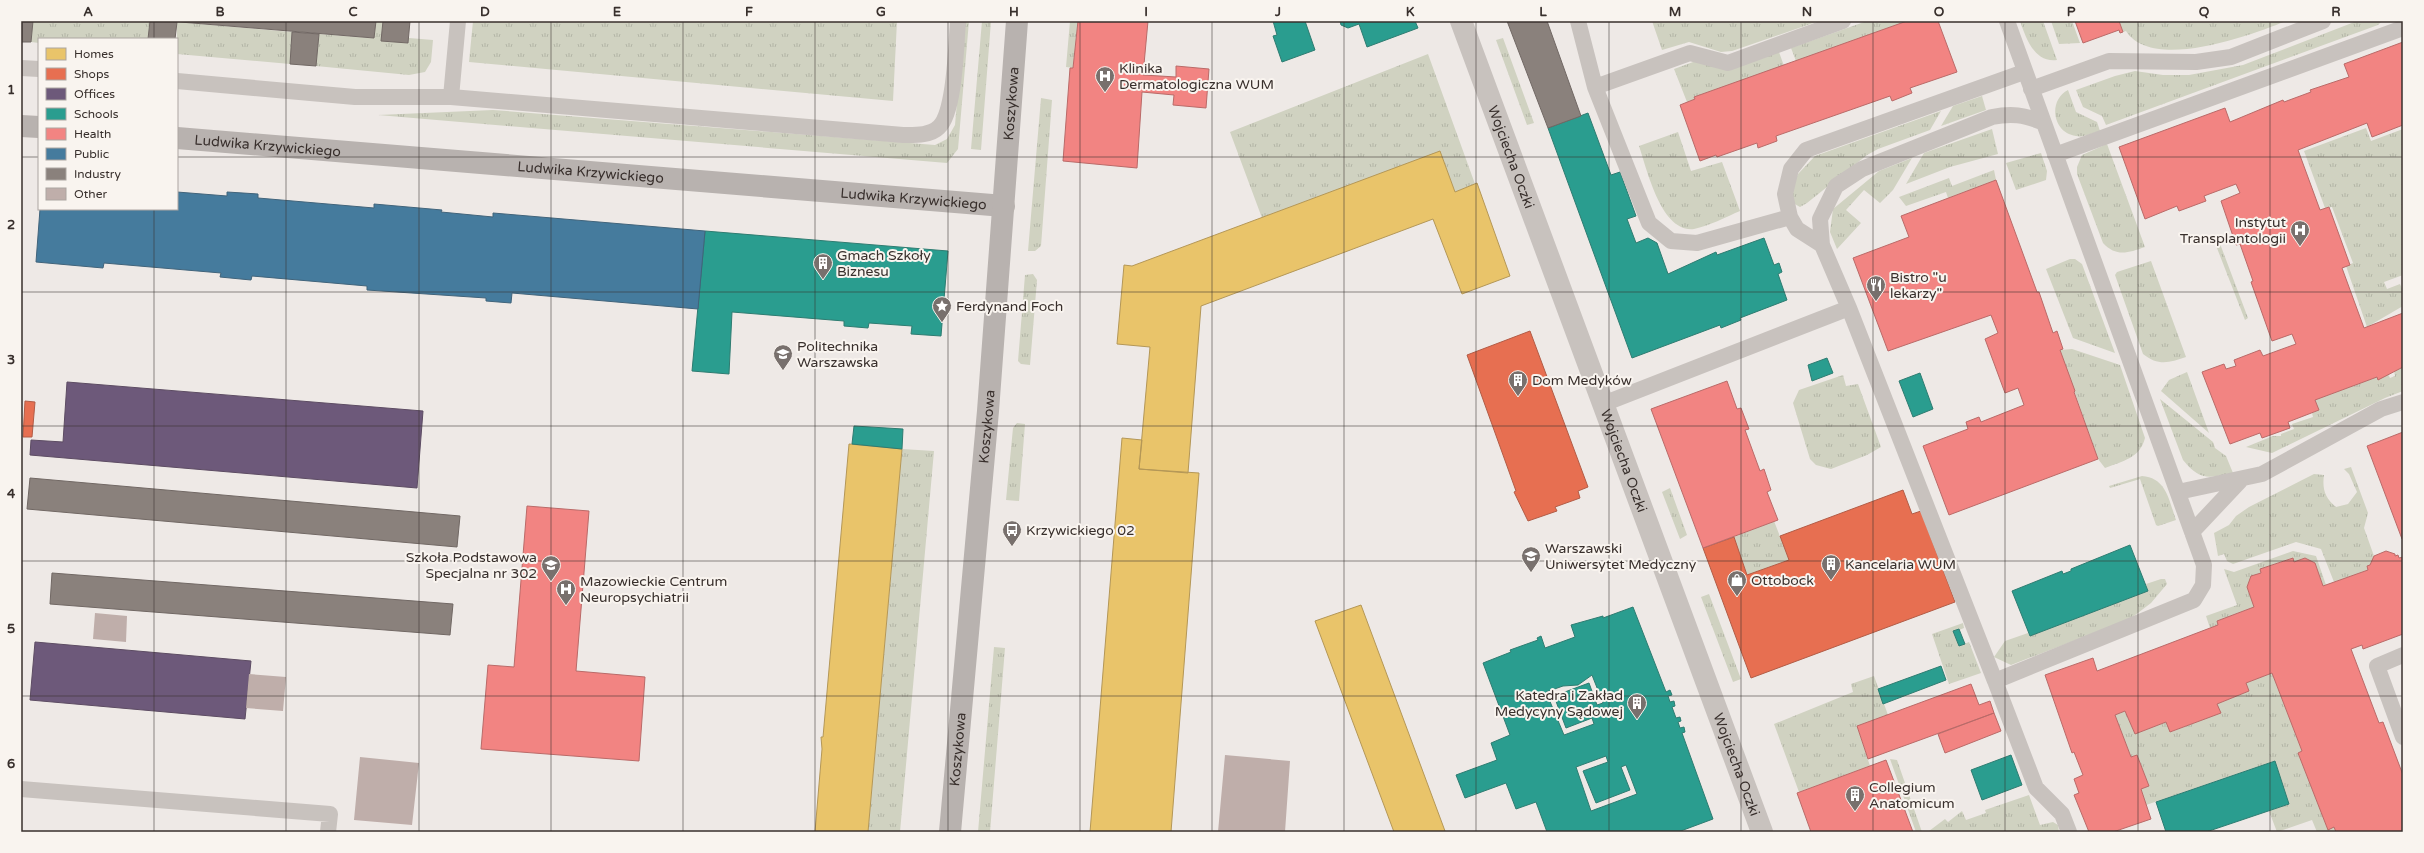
<svg xmlns="http://www.w3.org/2000/svg" width="2424" height="853" viewBox="0 0 2424 853" font-family="'Varela Round',sans-serif">
	<style>
		.grass { fill: url(#grass-tufts) }
		.homes { fill: #e9c46a; stroke: #b49757 }
		.shops { fill: #e76f51; stroke: #b25c46 }
		.offices { fill: #6d597a; stroke: #5d4c63 }
		.schools { fill: #2a9d8f; stroke: #2e7c71; fill-rule: evenodd }
		.health { fill: #f28482; stroke: #ba6a68 }
		.public { fill: #457b9d; stroke: #41647b }
		.industry { fill: #8a817c; stroke: #716864 }
		.building { fill: #bfaeaa }
		.lines { fill: none; stroke-linecap: round; stroke-linejoin: round }
		.lane { stroke: #c8c2be; stroke-width: 16 }
		.street { stroke: #c8c2be; stroke-width: 22 }
		.secondary { stroke: #b8b2af; stroke-width: 22 }
		.grid { fill: none; stroke: #382f2c; stroke-width: 1; stroke-opacity: 0.55 }
		.labels { text-anchor: middle; stroke-width: 4; stroke-linejoin: round; paint-order: stroke }
		.poi-label { font-size: 14px; fill: #382f2c; stroke: #f9f4ef; text-anchor: start }
		.street-label { font-size: 14px; fill: #382f2c; stroke: #f9f4ef }
		.neatline { fill: none; stroke: #382f2c; stroke-width: 1.5 }
		.grid-label { font-size: 13px; text-anchor: middle; font-weight: bold; fill: #382f2c }
	</style>
	<defs>
		<pattern id="grass-tufts" width="24" height="20" patternUnits="userSpaceOnUse"><rect width="24" height="20" fill="#d0d2c1"/><path d="M3 7l-1-3M5 7V3M7 7l1-3M15 17l-1-3M17 17v-4M19 17l1-3" fill="none" stroke="#b3b5a6"/></pattern>
	</defs>
	<rect width="100%" height="100%" fill="#eee9e6"/>
	<path class="grass" d="M33 21H150L148 39H39V43L31 42Z
		M376 21H383L382 41 408 43 409 38 433 40 431 62 425 72 409 75 316 66 319 34 374 38Z
		M473 21H897L893 101 469 62Z
		M964 21H969L958 149 947 163 378 115 493 110 935 145 947 139 955 125Z
		M982 21H991L981 150 971 149Z
		M1070 21H1078L1073 68 1066 67Z
		M1652 21H1819L1732 51 1721 52 1689 42 1662 50Z
		M1867 21H1907L1796 61 1791 48Z
		M2020 21H2043L2057 60C2034 63 2026 38 2020 21Z
		M2051 21H2072L2080 43 2059 44Z
		M2119 21H2286C2252 35 2152 72 2126 31L2123 32Z
		M2357 21H2382L2378 25 2106 125 2102 116 2083 107 2076 90 2115 76 2135 71 2163 75H2189L2243 65Z
		M177 22 292 32 290 64 177 54Z
		M1503 38 1534 123 1527 125 1496 40Z
		M1779 52 1784 66 1694 97 1695 99 1687 102 1674 69 1693 62Z
		M1428 54 1475 184 1455 192 1440 152 1262 218 1230 132Z
		M2068 90 2076 112 2097 122 2100 131C2092 133 2084 138 2076 136 2052 133 2048 100 2068 90Z
		M1982 96 1986 110 1941 126 1953 106Z
		M1041 98 1052 100 1041 246 1035 251H1028Z
		M1941 111 1930 130 1878 149 1867 155 1807 203 1800 207 1793 203V185L1798 174 1815 156Z
		M2366 128 2371 141 2403 129V275L2384 282 2387 289 2400 284 2403 291V306L2367 327 2346 266 2353 263 2332 207 2325 208 2304 151Z
		M1992 129 1998 154 1950 167 1906 184 1924 153Z
		M1678 132 1691 171 1722 162 1740 211C1726 217 1709 226 1694 229 1661 233 1647 169 1639 146Z
		M2107 144 2145 247C2128 253 2116 257 2103 243L2077 174V167L2082 155Z
		M2041 153 2047 171 2046 180 2016 190 2006 163Z
		M1912 158 1893 190 1880 203 1864 190 1846 210 1861 223 1837 249 1830 232 1833 209 1879 171Z
		M1994 170 1996 180 1948 198 1946 192 1906 206 1899 197 1949 178 1952 186Z
		M2219 241 2248 318 2245 320 2215 243Z
		M2070 259H2075L2082 264 2115 353 2073 338 2046 269Z
		M2151 261 2186 357C2169 363 2158 366 2143 354L2115 275 2117 272Z
		M1033 274 1037 280 1030 365 1021 364 1018 361 1025 275Z
		M2072 349 2120 365 2145 438C2140 458 2123 461 2105 468L2098 459 2060 350Z
		M2403 367V391L2385 398 2272 453 2246 447 2273 436H2281V434L2294 429 2292 424 2313 417 2312 413 2319 410 2315 400 2377 377 2378 379 2388 374 2390 378 2395 376 2394 371Z
		M2187 372 2209 433 2161 391 2169 380Z
		M1843 375 1846 386 1858 384 1881 447 1867 455 1831 469 1816 465 1810 459 1793 403 1799 390Z
		M2160 399 2213 442 2215 448 2226 456 2233 473C2208 478 2200 481 2183 460Z
		M1017 423 1025 424 1019 501 1006 500 1013 428Z
		M902 449 934 451 900 832H868Z
		M2351 467 2368 513 2364 528 2374 556 2370 565 2367 566 2368 570 2334 582 2321 549 2296 542 2233 564 2227 561 2224 554 2218 556 2214 533 2229 525 2236 516 2249 507 2314 474 2324 475C2322 489 2325 498 2336 507L2348 504 2357 492 2349 474 2344 469Z
		M2142 476C2167 478 2169 501 2176 520L2158 526 2156 525 2140 479 2110 488 2109 486Z
		M1670 488 1687 535 1680 539 1662 492Z
		M1774 521 1789 560 1747 575 1734 537Z
		M2293 551 2316 556 2326 585 2323 586 2315 563 2305 558 2294 562 2292 558 2261 569 2254 607 2217 621 2218 625 2210 628 2206 616 2237 605 2224 569 2234 572Z
		M2161 579H2165L2167 584 2151 603 2130 619 2011 665 1994 657 2005 641 2028 633 2030 636 2148 591 2146 584Z
		M1709 594 1741 679 1733 682 1701 597Z
		M1963 623 1964 628 1954 632 1959 646 1969 642 1981 673 1949 684 1932 634Z
		M994 647 1005 648 990 832H978Z
		M2272 673 2302 751 2298 753 2328 829 2334 827 2336 832H2317L2312 820 2277 832 2269 811 2289 804 2274 761 2146 805 2141 789 2149 786 2137 755 2131 757 2115 715 2125 711 2135 734 2166 722 2171 732 2220 713 2217 704 2249 691 2246 683Z
		M1874 676 1888 715 1857 726 1870 766 1799 792 1774 724 1853 692 1851 684Z
		M1890 759 1897 760 1922 832H1916Z
		M2029 795 2040 825 2053 822 2058 825 2059 832 1929 831 1945 819 1948 822 1962 811 1966 820 1986 813 1985 810Z"/>
	<path class="homes" d="M1440 151 1455 192 1477 183 1510 276 1462 294 1433 219 1201 306 1188 473 1139 469 1150 347 1117 344 1124 265 1132 266Z
		M1122 438 1142 440 1139 469 1199 473 1171 832H1090Z
		M849 444 902 449 868 832H815L822 749 821 737H823Z
		M1361 605 1445 831 1443 832H1394L1315 621Z"/>
	<path class="shops" d="M1530 331 1588 487 1578 491 1580 498 1555 507 1557 511 1528 521 1514 492 1516 491 1467 355Z
		M25 401 35 402 32 437H23Z
		M1903 490 1912 514 1921 511 1955 602 1751 678 1703 548 1734 537 1747 575 1789 560 1780 536Z"/>
	<path class="offices" d="M67 382 423 411 417 488 30 455 31 440 63 442Z
		M35 642 251 661 245 719 30 700Z"/>
	<path class="schools" d="M1273 21H1305L1315 50 1282 62 1273 36 1277 35Z
		M1340 21H1415L1418 28 1367 47 1359 24 1348 28 1341 25Z
		M1588 113 1611 175 1620 172 1636 216 1627 219 1636 243 1648 238 1657 243 1668 274 1716 252 1717 255 1764 238 1774 265 1779 263 1782 272 1778 274 1787 300 1740 318 1741 320 1721 328 1720 325 1632 358 1548 128Z
		M705 231 948 251 941 336 911 334 912 326 869 323 868 328 844 326V321L732 312 729 374 692 371Z
		M1827 358 1833 373 1812 381 1808 365Z
		M1920 373 1933 409 1913 417 1899 381Z
		M854 426 903 429 902 449 852 444Z
		M2130 545 2148 591 2030 636 2012 591 2062 571 2063 574 2071 571V569Z
		M1633 607 1666 692 1670 690 1672 695 1668 696 1670 702 1674 701 1675 706 1672 707 1676 718 1680 717 1681 721 1678 722 1680 728 1684 727 1685 732 1682 733 1713 819 1678 832H1547L1536 802 1516 809 1506 783 1465 798 1456 775 1497 760 1491 743 1510 735 1483 663 1511 652 1510 650 1538 640 1537 638 1541 636 1545 648 1575 637 1571 625 1603 616V618ZM1592 675 1603 703 1597 705 1589 683 1554 696 1566 728 1592 718 1594 724 1564 735 1546 692 1563 686 1578 685ZM1606 756 1608 762 1583 771 1596 803 1630 790 1621 767 1626 765 1637 794 1591 811 1576 767Z
		M1959 629 1965 644 1959 646 1953 631Z
		M1941 666 1946 680 1883 704 1878 689Z
		M2011 755 2022 785 1982 800 1971 770Z
		M2275 761 2289 804 2206 832H2166L2156 802Z"/>
	<path class="health" d="M1078 21H1148L1143 75 1176 77V66L1209 69 1206 108 1173 105 1174 95 1142 92 1137 168 1063 161 1070 68H1073Z
		M1907 21H1938L1957 72 1910 88 1912 93 1892 101 1890 96 1776 136 1777 141 1758 148 1757 143 1717 157 1716 155 1700 161 1680 105 1695 99 1694 97Z
		M2075 21H2119L2123 32 2120 33 2119 30 2083 43Z
		M2403 42V125L2372 137 2367 123 2298 150 2320 210 2329 207 2350 265 2342 268 2364 328 2403 313V367L2378 380 2377 377 2315 400 2319 410 2288 422 2290 428 2262 438 2260 433 2230 444 2202 372 2224 364 2226 369 2236 366 2234 360 2260 350 2263 356 2296 344 2292 334 2272 341 2251 282 2253 281 2240 244 2236 245 2221 201 2240 193 2236 184 2204 196 2206 201 2179 211 2177 206 2145 219 2119 147 2225 108 2230 122 2283 100 2284 102 2311 92 2310 90 2349 77 2344 64Z
		M1996 180 2037 292H2039L2053 333 2057 331 2063 349 2060 350 2075 391 2074 392 2098 459 1949 515 1923 446 1968 429 1966 422 1979 417 1981 422 2024 405 2018 388 2005 393 1985 339 1998 333 1991 315 1888 351 1853 258 1909 237 1901 216Z
		M1727 381 1737 409 1741 408 1749 429 1745 430 1760 471 1764 469 1771 490 1767 492 1778 520 1703 548 1651 409Z
		M2403 432V538L2402 539 2367 446Z
		M527 506 589 511 576 671 645 677 639 761 481 749 488 665 514 667Z
		M2386 551 2395 554V556L2398 555 2399 558 2403 557V634L2363 649 2362 645 2351 649 2379 723 2383 722 2403 775V832H2336L2334 827 2328 830 2298 753 2302 751 2272 673 2246 683 2249 691 2217 704 2221 713 2170 732 2166 722 2135 734 2125 711 2115 715 2131 757 2137 755 2149 786 2141 789 2151 819 2113 832H2089L2074 795 2079 793 2074 779 2083 775 2074 752 2072 753 2045 675 2093 658 2097 671 2218 625 2217 621 2254 607 2247 587 2251 576 2261 573 2260 569 2293 558 2294 562 2305 558 2315 563 2323 586 2368 570 2367 566 2370 565 2374 556Z
		M1971 684 1979 705 1990 701 1994 713 1868 759 1857 726Z
		M1994 713 2001 731 1945 753 1938 734Z
		M1886 760 1913 832H1811L1797 793Z"/>
	<path class="public" d="M177 192 227 196V192L258 194V198L374 208V204L442 210 441 212 493 217V213L705 231 698 309 512 293 511 303 486 301V298L367 290V286L252 276 251 280 220 277 221 273 104 263 103 268 36 262 40 209H177Z"/>
	<path class="industry" d="M21 21H33L31 42H21Z
		M150 21 177 22 175 39H148Z
		M168 21H376L374 38Z
		M383 21H410L408 43 381 41Z
		M1507 21H1547L1581 116 1548 128Z
		M292 32 319 34 316 66 290 64Z
		M30 478 460 516 457 547 27 509Z
		M52 573 453 604 450 635 50 604Z"/>
	<path class="building" d="M95 613 127 616 126 642 93 639Z
		M249 674 286 677 283 711 246 708Z
		M1225 755 1290 761 1285 832H1218Z
		M360 757 419 763 412 825 354 820Z"/>
	<g class="lines">
		<path class="lane" d="M458 21 451 97 903 135C914 135 930 136 939 127 955 112 956 44 958 21
			M1578 21 1595 87 1649 223 1671 241 1697 243 1790 217
			M2007 21 2204 565 2203 585 2194 600 1995 681 2036 788 2062 814 2069 832
			M21 68 39 69
			M177 81 355 97H451
			M1595 87 1690 53 1728 63 1843 21
			M2031 89 2109 61 2196 62 2231 57 2323 21
			M2055 155 2403 28
			M1822 245 1797 229 1790 217 1785 194 1791 169 1806 150 2024 72
			M1849 308 1995 681
			M1603 404 1849 308 1822 245 1820 219 1836 186 1862 169 1992 117C2012 113 2024 115 2042 122
			M2178 492 2262 474 2381 409 2403 402
			M2192 532 2240 481
			M2403 655 2377 666 2403 737
			M21 789 330 814 328 832"/>
		<path class="street" id="s1" d="M1461 21 1762 832"/>
		<g class="secondary">
			<path d="M21 126 39 127"/>
			<path id="s2" d="M177 138 1004 206"/>
			<path id="s3" d="M950 832 988 411 1017 21"/>
		</g>
	</g>
	<path class="grid" d="M154 21V39M286 21V832M419 21V832M551 21V832M683 21V832M815 21V832M948 21V832M1080 21V832M1212 21V832M1344 21V832M1476 21V832M1609 21V832M1741 21V832M1873 21V832M2005 21V832M2138 21V832M2270 21V832M21 157H39M177 157H2403M154 209V832M21 292H2403M21 426H2403M21 561H2403M21 696H2403"/>
	<defs>
		<symbol id="hospital-pin" viewBox="-11 -11 22 30"><path d="M0 17L-7.5 6A9.5 9.5 0 1 1 7.5 6Z" fill="#78706d" stroke="#f9f4ef"/><path d="M-5-5h3v3.5h4V-5h3V5h-3V1.5h-4V5h-3Z" fill="#fff"/></symbol>
		<symbol id="building-pin" viewBox="-11 -11 22 30"><path d="M0 17L-7.5 6A9.5 9.5 0 1 1 7.5 6Z" fill="#78706d" stroke="#f9f4ef"/><path d="M-4-6H4V6H1V3H-1V6H-4ZM-2.5-4.3h1.7v1.8h-1.7ZM.8-4.3h1.7v1.8H.8ZM-2.5-1h1.7V.8h-1.7ZM.8-1h1.7V.8H.8Z" fill="#fff"/></symbol>
		<symbol id="restaurant-pin" viewBox="-11 -11 22 30"><path d="M0 17L-7.5 6A9.5 9.5 0 1 1 7.5 6Z" fill="#78706d" stroke="#f9f4ef"/><path d="M-5-6h1v4h1v-4h1v4h1v-4h1v5L-1.5 .5V6h-2V.5L-5-1ZM5-6V6H3V1.5H1.5Q1.5-4 5-6Z" fill="#fff"/></symbol>
		<symbol id="sight-pin" viewBox="-11 -11 22 30"><path d="M0 17L-7.5 6A9.5 9.5 0 1 1 7.5 6Z" fill="#78706d" stroke="#f9f4ef"/><path d="M0-6L1.8-2.2L6-1.7L2.9 1.2L3.7 5.4L0 3.3L-3.7 5.4L-2.9 1.2L-6-1.7L-1.8-2.2Z" fill="#fff"/></symbol>
		<symbol id="university-pin" viewBox="-11 -11 22 30"><path d="M0 17L-7.5 6A9.5 9.5 0 1 1 7.5 6Z" fill="#78706d" stroke="#f9f4ef"/><path d="M0-5L7-2L0 1L-7-2ZM-4 1L0 2.5L4 1V4Q0 6-4 4Z" fill="#fff"/></symbol>
		<symbol id="bus-pin" viewBox="-11 -11 22 30"><path d="M0 17L-7.5 6A9.5 9.5 0 1 1 7.5 6Z" fill="#78706d" stroke="#f9f4ef"/><path d="M-5-6H5V4H4V6H2V4H-2V6H-4V4H-5ZM-3.5-4V0h7V-4ZM-3.5 1.2v1.5H-2V1.2ZM2 1.2v1.5H3.5V1.2Z" fill="#fff"/></symbol>
		<symbol id="school-pin" viewBox="-11 -11 22 30"><path d="M0 17L-7.5 6A9.5 9.5 0 1 1 7.5 6Z" fill="#78706d" stroke="#f9f4ef"/><path d="M0-5L7-2L0 1L-7-2ZM-4 1L0 2.5L4 1V4Q0 6-4 4Z" fill="#fff"/></symbol>
		<symbol id="shop-pin" viewBox="-11 -11 22 30"><path d="M0 17L-7.5 6A9.5 9.5 0 1 1 7.5 6Z" fill="#78706d" stroke="#f9f4ef"/><path d="M-5-2.5h2.3a2.7 3.5 0 0 1 5.4 0H5L5.5 6h-11ZM-1.5-2.5h3a1.5 2.3 0 0 0-3 0Z" fill="#fff"/></symbol>
	</defs>
	<g fill-rule="evenodd">
		<use href="#hospital-pin" x="1094" y="65" width="22" height="30"/>
		<use href="#hospital-pin" x="2289" y="219" width="22" height="30"/>
		<use href="#building-pin" x="812" y="252" width="22" height="30"/>
		<use href="#restaurant-pin" x="1865" y="274" width="22" height="30"/>
		<use href="#sight-pin" x="931" y="295" width="22" height="30"/>
		<use href="#university-pin" x="772" y="343" width="22" height="30"/>
		<use href="#building-pin" x="1507" y="369" width="22" height="30"/>
		<use href="#bus-pin" x="1001" y="519" width="22" height="30"/>
		<use href="#university-pin" x="1520" y="545" width="22" height="30"/>
		<use href="#building-pin" x="1820" y="553" width="22" height="30"/>
		<use href="#school-pin" x="540" y="554" width="22" height="30"/>
		<use href="#shop-pin" x="1726" y="569" width="22" height="30"/>
		<use href="#hospital-pin" x="555" y="578" width="22" height="30"/>
		<use href="#building-pin" x="1626" y="692" width="22" height="30"/>
		<use href="#building-pin" x="1844" y="784" width="22" height="30"/>
	</g>
	<g class="labels">
		<g class="poi-label">
			<text x="1119" y="73">Klinika<tspan x="1119" dy="16">Dermatologiczna WUM</tspan></text>
			<text x="2286" y="227" text-anchor="end">Instytut<tspan x="2286" dy="16">Transplantologii</tspan></text>
			<text x="837" y="260">Gmach Szkoły<tspan x="837" dy="16">Biznesu</tspan></text>
			<text x="1890" y="282">Bistro "u<tspan x="1890" dy="16">lekarzy"</tspan></text>
			<text x="956" y="311">Ferdynand Foch</text>
			<text x="797" y="351">Politechnika<tspan x="797" dy="16">Warszawska</tspan></text>
			<text x="1532" y="385">Dom Medyków</text>
			<text x="1026" y="535">Krzywickiego 02</text>
			<text x="1545" y="553">Warszawski<tspan x="1545" dy="16">Uniwersytet Medyczny</tspan></text>
			<text x="537" y="562" text-anchor="end">Szkoła Podstawowa<tspan x="537" dy="16">Specjalna nr 302</tspan></text>
			<text x="1845" y="569">Kancelaria WUM</text>
			<text x="1751" y="585">Ottobock</text>
			<text x="580" y="586">Mazowieckie Centrum<tspan x="580" dy="16">Neuropsychiatrii</tspan></text>
			<text x="1623" y="700" text-anchor="end">Katedra i Zakład<tspan x="1623" dy="16">Medycyny Sądowej</tspan></text>
			<text x="1869" y="792">Collegium<tspan x="1869" dy="16">Anatomicum</tspan></text>
		</g>
		<g class="street-label">
			<text dy="5" stroke="none"><textPath href="#s3" startOffset="731">Koszykowa</textPath></text>
			<text dy="5" stroke="none"><textPath href="#s2" startOffset="91">Ludwika Krzywickiego</textPath></text>
			<text dy="5" stroke="none"><textPath href="#s1" startOffset="145">Wojciecha Oczki</textPath></text>
			<text dy="5" stroke="none"><textPath href="#s2" startOffset="415">Ludwika Krzywickiego</textPath></text>
			<text dy="5" stroke="none"><textPath href="#s2" startOffset="739">Ludwika Krzywickiego</textPath></text>
			<text dy="5" stroke="none"><textPath href="#s3" startOffset="407">Koszykowa</textPath></text>
			<text dy="5" stroke="none"><textPath href="#s1" startOffset="469">Wojciecha Oczki</textPath></text>
			<text dy="5" stroke="none"><textPath href="#s3" startOffset="83">Koszykowa</textPath></text>
			<text dy="5" stroke="none"><textPath href="#s1" startOffset="793">Wojciecha Oczki</textPath></text>
		</g>
	</g>
	<rect width="2424" height="853" fill="none" stroke="#f9f4ef" stroke-width="44"/>
	<rect x="38" y="38" width="140" height="172" fill="#f9f4ef" stroke="#aca5a1"/>
	<rect x="46" y="48" width="20" height="12" fill="#e9c46a" stroke="#aca5a1"/>
	<text x="74" y="58" font-size="12" fill="#382f2c">Homes</text>
	<rect x="46" y="68" width="20" height="12" fill="#e76f51" stroke="#aca5a1"/>
	<text x="74" y="78" font-size="12" fill="#382f2c">Shops</text>
	<rect x="46" y="88" width="20" height="12" fill="#6d597a" stroke="#aca5a1"/>
	<text x="74" y="98" font-size="12" fill="#382f2c">Offices</text>
	<rect x="46" y="108" width="20" height="12" fill="#2a9d8f" stroke="#aca5a1"/>
	<text x="74" y="118" font-size="12" fill="#382f2c">Schools</text>
	<rect x="46" y="128" width="20" height="12" fill="#f28482" stroke="#aca5a1"/>
	<text x="74" y="138" font-size="12" fill="#382f2c">Health</text>
	<rect x="46" y="148" width="20" height="12" fill="#457b9d" stroke="#aca5a1"/>
	<text x="74" y="158" font-size="12" fill="#382f2c">Public</text>
	<rect x="46" y="168" width="20" height="12" fill="#8a817c" stroke="#aca5a1"/>
	<text x="74" y="178" font-size="12" fill="#382f2c">Industry</text>
	<rect x="46" y="188" width="20" height="12" fill="#bfaeaa" stroke="#aca5a1"/>
	<text x="74" y="198" font-size="12" fill="#382f2c">Other</text>
	<rect x="22" y="22" width="2380" height="809" class="neatline"/>
	<g class="grid-label">
		<text x="88" y="16">A</text>
		<text x="220" y="16">B</text>
		<text x="353" y="16">C</text>
		<text x="485" y="16">D</text>
		<text x="617" y="16">E</text>
		<text x="749" y="16">F</text>
		<text x="881" y="16">G</text>
		<text x="1014" y="16">H</text>
		<text x="1146" y="16">I</text>
		<text x="1278" y="16">J</text>
		<text x="1410" y="16">K</text>
		<text x="1543" y="16">L</text>
		<text x="1675" y="16">M</text>
		<text x="1807" y="16">N</text>
		<text x="1939" y="16">O</text>
		<text x="2071" y="16">P</text>
		<text x="2204" y="16">Q</text>
		<text x="2336" y="16">R</text>
		<text x="11" y="94">1</text>
		<text x="11" y="229">2</text>
		<text x="11" y="364">3</text>
		<text x="11" y="498">4</text>
		<text x="11" y="633">5</text>
		<text x="11" y="768">6</text>
	</g>
</svg>
